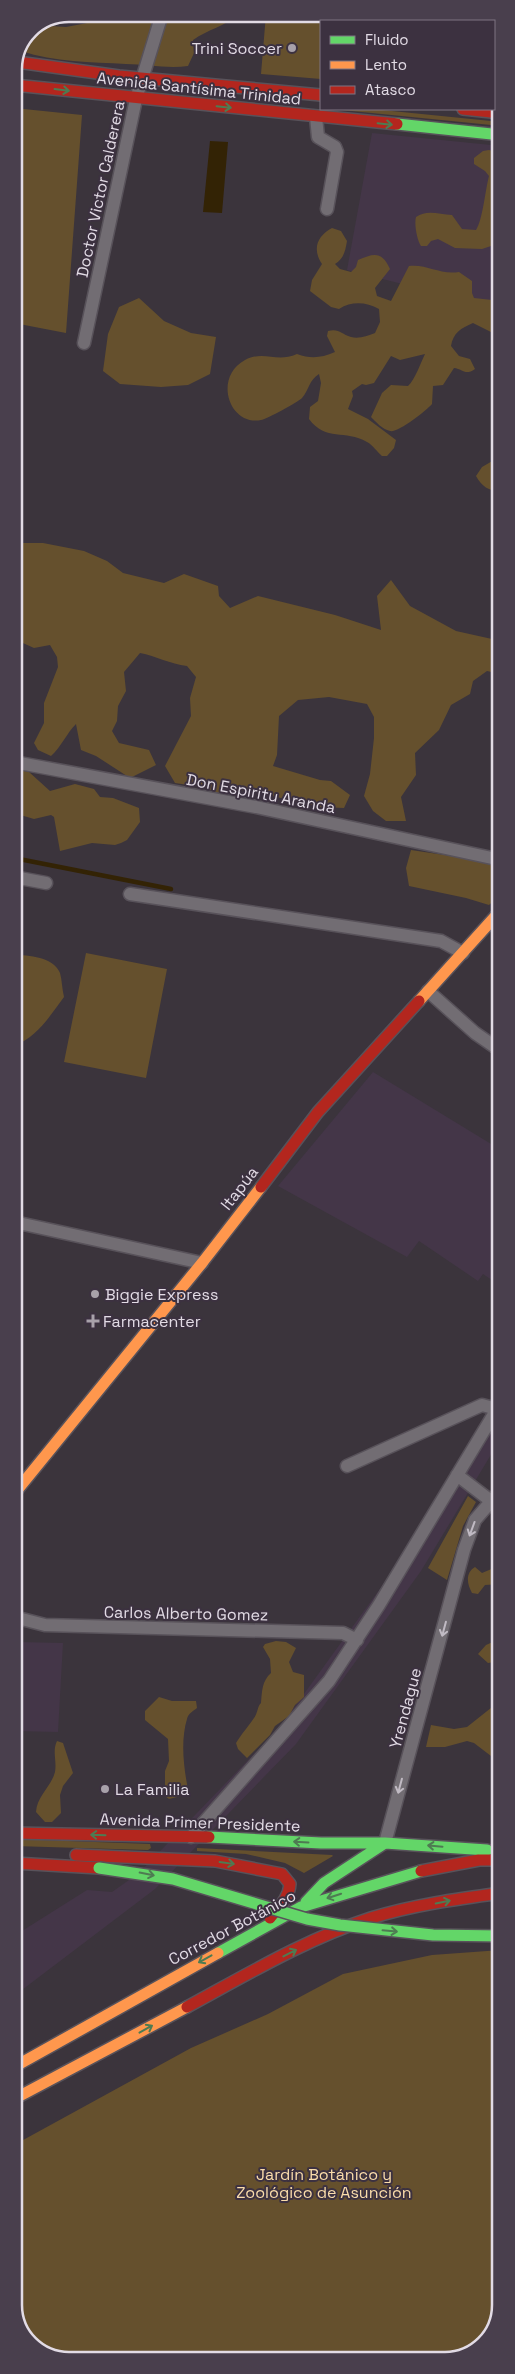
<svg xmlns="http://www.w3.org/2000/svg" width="515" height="2374" viewBox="0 0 515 2374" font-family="'Space Grotesk',sans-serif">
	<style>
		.built { fill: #443648 }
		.green { fill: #65502d }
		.water { fill: #332305 }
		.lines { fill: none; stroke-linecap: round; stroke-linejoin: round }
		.stream { stroke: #332305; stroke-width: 4.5 }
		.street-casing { stroke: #58525a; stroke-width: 15 }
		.fast-casing { stroke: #58525a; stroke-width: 14 }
		.slow-casing { stroke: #58525a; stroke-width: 14 }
		.jam-casing { stroke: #58525a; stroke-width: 14 }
		.street { stroke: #726d73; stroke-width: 12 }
		.fast { stroke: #63d668; stroke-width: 11 }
		.slow { stroke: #ff974d; stroke-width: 11 }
		.jam { stroke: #b3261e; stroke-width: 11 }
		.fast-bridge-casing { stroke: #58525a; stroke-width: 14; stroke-linecap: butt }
		.fast-bridge { stroke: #63d668; stroke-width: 11 }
		.oneway { stroke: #4e7b52 }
		.oneway2 { stroke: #c0bac3 }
		.poi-dot { fill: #a8a1aa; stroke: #3c3140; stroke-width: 2 }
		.labels { text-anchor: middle; stroke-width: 4; stroke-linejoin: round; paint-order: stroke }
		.poi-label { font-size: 16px; fill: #e2dbe5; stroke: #3c3140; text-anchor: start }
		.street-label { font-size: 16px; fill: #e2dbe5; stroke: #3c3140 }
		.park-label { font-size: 16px; fill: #fadcaa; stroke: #3c3140 }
		.rim { fill: none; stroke: #e2dbe5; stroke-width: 2.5 }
	</style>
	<rect width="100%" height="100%" fill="#3b343c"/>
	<path class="built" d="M372 133 501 146V309L347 270Z
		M373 1072 501 1150V1286L483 1274 478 1281 419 1241 407 1257 278 1186Z
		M501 1393V1438L421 1571 296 1744 155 1889 14 1996V1936L87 1890 112 1892 139 1873 280 1727 403 1557Z
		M14 1638 19 1642 63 1643 58 1732 14 1731Z"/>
	<path class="green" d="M135 14H238C225 27 208 29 193 40L194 53 188 66C167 69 146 64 126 64 91 62 55 62 21 51L30 30 50 26 66 27Z
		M266 14H392L391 21H321V79L261 74Z
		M494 48 501 62V96H494Z
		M14 108 82 115 66 333 14 323Z
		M332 109H372L501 122V126Z
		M489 150 501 153V235L494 245 482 249 455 248 438 239 431 241 427 246H421C417 240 414 224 416 217 428 209 439 215 452 215L462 229 476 230C483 219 485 191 489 176L485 171 474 164V158L483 151Z
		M332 228 341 231 347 241C345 252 344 258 335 264L340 269 351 272 356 267 358 260C374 253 382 251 390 269L375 288 377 296 391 301 409 266C428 264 439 275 459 272L472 281V293L474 298 501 301V337L473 323C461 328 453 333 451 346L459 356 470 359 475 369C465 376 463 369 454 368L443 385 433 386 432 404C426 411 398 433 390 431 382 429 376 422 371 417L382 393 391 385 408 386C415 380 421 362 425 354L400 360 391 356 374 383 366 385 362 384 352 391 353 396 348 409 368 419 396 440 394 448 387 456H382C377 452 373 445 367 442 345 429 326 442 309 419L310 407 318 401 321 383 319 374C309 380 309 390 302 398 298 402 267 419 261 420 229 426 213 377 245 360 264 350 276 363 297 354 311 359 321 358 335 352L327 336 328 331C339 328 341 334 351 337 359 339 367 336 375 333L380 322 379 309C366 302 352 301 339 309L331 307 310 291 312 280 322 264C312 249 317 236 332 228Z
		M139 298 164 321 191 333 216 337 210 374 188 385 161 387 120 384 103 371 108 334 119 307Z
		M501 456V492C488 490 482 487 476 476L482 467Z
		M14 539 23 543H43L84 551 107 561 123 573 164 583 184 574 218 586 219 596 230 608 258 596 335 615 381 630 377 596 391 580 410 606 456 631 501 641V674L487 671 473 681 470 694 451 705 439 730 415 753 416 775 401 797 406 821H386L373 811 364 796 370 774 374 738V717L367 704 329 697 298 700 279 716 277 755 273 766 320 780 331 781 350 795 344 808 321 807 245 790 219 793 202 787 175 783 165 766 191 716 190 698 196 677 187 666C170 664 156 656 140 653L124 672 126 691 118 706 117 721 112 731 119 743 149 750 156 765 130 778 96 756 81 750 76 724C66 734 62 746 51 756L38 750 34 743 44 723V703L58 667 57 657 50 645 34 648 14 639Z
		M14 769 29 772 50 791 75 784 94 789 100 797 113 798 139 808 140 822 127 840 121 843 115 845 92 843 60 851 54 817 51 815 34 819 17 814 14 821Z
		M411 850 498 863C506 876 501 895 489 905L466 898 409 886 406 868Z
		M86 953 167 969 146 1078 64 1062Z
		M14 955C28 955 54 957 60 973 62 980 62 989 64 997 50 1016 37 1037 14 1046Z
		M468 1496 476 1502 463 1526 447 1580 428 1568Z
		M501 1565V1584L485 1585 478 1594 472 1593C467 1584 465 1573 475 1567L482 1573Z
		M501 1630V1661L488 1663 478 1654 486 1645 495 1641Z
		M276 1641 286 1642 296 1648 289 1662 293 1672 304 1675V1697L295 1705 289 1716 275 1726 270 1735 247 1758 238 1749 236 1743C242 1733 248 1727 254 1718 258 1713 257 1707 261 1703 262 1691 262 1681 271 1673L270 1659 263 1647 265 1644Z
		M159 1697 172 1701H196L197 1708C193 1711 188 1714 187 1719 180 1742 184 1771 189 1794L169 1799 165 1796V1771L169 1761 168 1739 145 1720V1711Z
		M501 1700V1757L491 1756 474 1743 467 1741 445 1747H426L431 1725 454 1729 467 1727Z
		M57 1741 63 1743 73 1773 63 1786 60 1795 61 1813 52 1822H45L36 1812C37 1796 51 1787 55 1772 57 1761 52 1751 57 1741Z
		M14 1839 150 1844 151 1848 148 1850 14 1846Z
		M197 1848 332 1855 333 1856 304 1873 285 1863 246 1854 197 1851Z
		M501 1950V2305L488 2341 453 2360H63L30 2344 14 2312V2145L191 2048 268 2014 343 1974 432 1955Z"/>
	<path class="water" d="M210 141 228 142 222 213 203 212Z"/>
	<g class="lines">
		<path class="stream" d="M14 858 171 889"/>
		<defs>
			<path id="street" d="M316 117 318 137 335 147 337 152 327 209
				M84 343 136 99 162 14
				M14 762 256 807 501 860
				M14 877 46 883
				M130 894 441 941 463 953
				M428 991 475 1033 501 1051
				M14 1222 202 1263
				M457 1475 491 1501
				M14 1617 45 1625 343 1633 357 1640
				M191 1837 329 1681 379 1605 497 1409 482 1405 347 1466
				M385 1843 464 1550 475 1520 501 1490"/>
			<path id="fast" d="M397 124 501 135
				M209 1837 321 1843H385
				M306 1902 324 1883 385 1843 487 1850
				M218 1953 301 1907 421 1871"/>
			<path id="slow" d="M419 1001 501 910
				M14 1494 202 1263 261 1187
				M14 2067 218 1953
				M14 2099 187 2007"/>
			<path id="jam" d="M17 62 119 76 321 95
				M14 85 397 124
				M463 109 501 113
				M261 1187 318 1112 419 1001
				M14 1833 209 1837
				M76 1855 215 1861 282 1874 290 1884C289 1898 279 1907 270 1918
				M14 1863 99 1868
				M421 1871 479 1860H501
				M187 2007C246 1975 306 1939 371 1918 413 1905 457 1899 501 1893"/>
		</defs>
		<use href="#street" class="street-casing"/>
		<use href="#fast" class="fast-casing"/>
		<use href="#slow" class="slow-casing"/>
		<use href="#jam" class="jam-casing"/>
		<use href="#street" class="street"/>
		<use href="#fast" class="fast"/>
		<use href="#slow" class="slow"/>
		<use href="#jam" class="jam"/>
		<defs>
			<path id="fast-bridge" d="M99 1868 173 1879 307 1919 340 1925 433 1935 501 1936"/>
		</defs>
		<use href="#fast-bridge" class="fast-bridge-casing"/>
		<use href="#fast-bridge" class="fast-bridge"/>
	</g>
	<defs><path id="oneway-shaft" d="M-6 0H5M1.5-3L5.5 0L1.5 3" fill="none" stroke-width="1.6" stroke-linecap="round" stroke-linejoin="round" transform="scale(1.25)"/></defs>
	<g class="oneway">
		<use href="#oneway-shaft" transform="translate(62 90) rotate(7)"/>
		<use href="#oneway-shaft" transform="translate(224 107) rotate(6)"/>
		<use href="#oneway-shaft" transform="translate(385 124) rotate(6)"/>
		<use href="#oneway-shaft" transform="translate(98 1835) rotate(-178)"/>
		<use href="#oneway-shaft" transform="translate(301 1842) rotate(-177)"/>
		<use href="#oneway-shaft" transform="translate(435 1846) rotate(-175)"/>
		<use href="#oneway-shaft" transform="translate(227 1863) rotate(8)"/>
		<use href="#oneway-shaft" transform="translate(147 1874) rotate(11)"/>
		<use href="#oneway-shaft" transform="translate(334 1896) rotate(162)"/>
		<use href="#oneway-shaft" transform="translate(443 1902) rotate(-12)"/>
		<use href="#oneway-shaft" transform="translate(390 1931) rotate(5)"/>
		<use href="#oneway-shaft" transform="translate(290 1953) rotate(-27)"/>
		<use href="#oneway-shaft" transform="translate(205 1959) rotate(151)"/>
		<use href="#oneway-shaft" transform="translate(146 2029) rotate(-29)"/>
	</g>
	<g class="oneway2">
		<use href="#oneway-shaft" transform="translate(472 1529) rotate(110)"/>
		<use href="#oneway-shaft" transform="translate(444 1629) rotate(105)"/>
		<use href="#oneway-shaft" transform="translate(400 1786) rotate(105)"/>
	</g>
	<g class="poi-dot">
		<circle cx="292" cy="48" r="5"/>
		<circle cx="95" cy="1294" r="5"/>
		<path d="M90.5 1313.5h5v5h5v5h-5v5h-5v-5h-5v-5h5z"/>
		<circle cx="105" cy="1789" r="5"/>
	</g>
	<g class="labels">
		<g class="poi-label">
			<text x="282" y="54" text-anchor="end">Trini Soccer</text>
			<text x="105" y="1300">Biggie Express</text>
			<text x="103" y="1327">Farmacenter</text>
			<text x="115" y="1795">La Familia</text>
		</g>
		<g class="street-label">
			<text transform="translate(199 88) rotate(6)" y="6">Avenida Santísima Trinidad</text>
			<text transform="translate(100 189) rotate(-78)" y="6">Doctor Victor Calderera</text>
			<text transform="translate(261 793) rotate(11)" y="6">Don Espiritu Aranda</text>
			<text transform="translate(239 1188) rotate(-52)" y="6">Itapúa</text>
			<text transform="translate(186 1613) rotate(1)" y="6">Carlos Alberto Gomez</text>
			<text transform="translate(405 1708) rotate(-75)" y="6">Yrendague</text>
			<text transform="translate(200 1822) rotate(2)" y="6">Avenida Primer Presidente</text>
			<text transform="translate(232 1927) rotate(-28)" y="6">Corredor Botánico</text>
		</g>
		<g class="park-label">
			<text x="324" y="2180">Jardín Botánico y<tspan x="324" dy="18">Zoológico de Asunción</tspan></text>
		</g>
	</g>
	<path d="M0 0H515V2374H0ZM69 22H445A47 47 0 0 1 492 69V2305A47 47 0 0 1 445 2352H69A47 47 0 0 1 22 2305V69A47 47 0 0 1 69 22Z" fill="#493f4d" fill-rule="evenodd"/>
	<path class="rim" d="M69 22H445A47 47 0 0 1 492 69V2305A47 47 0 0 1 445 2352H69A47 47 0 0 1 22 2305V69A47 47 0 0 1 69 22Z"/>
	<rect x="320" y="20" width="175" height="90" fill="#3c3140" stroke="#7e7582"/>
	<rect x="330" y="36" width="25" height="8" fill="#63d668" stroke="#7e7582"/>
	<text x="365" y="45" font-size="15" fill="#e2dbe5">Fluido</text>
	<rect x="330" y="61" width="25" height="8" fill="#ff974d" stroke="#7e7582"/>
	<text x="365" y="70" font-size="15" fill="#e2dbe5">Lento</text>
	<rect x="330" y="86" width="25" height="8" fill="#b3261e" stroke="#7e7582"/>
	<text x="365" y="95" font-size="15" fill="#e2dbe5">Atasco</text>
</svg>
